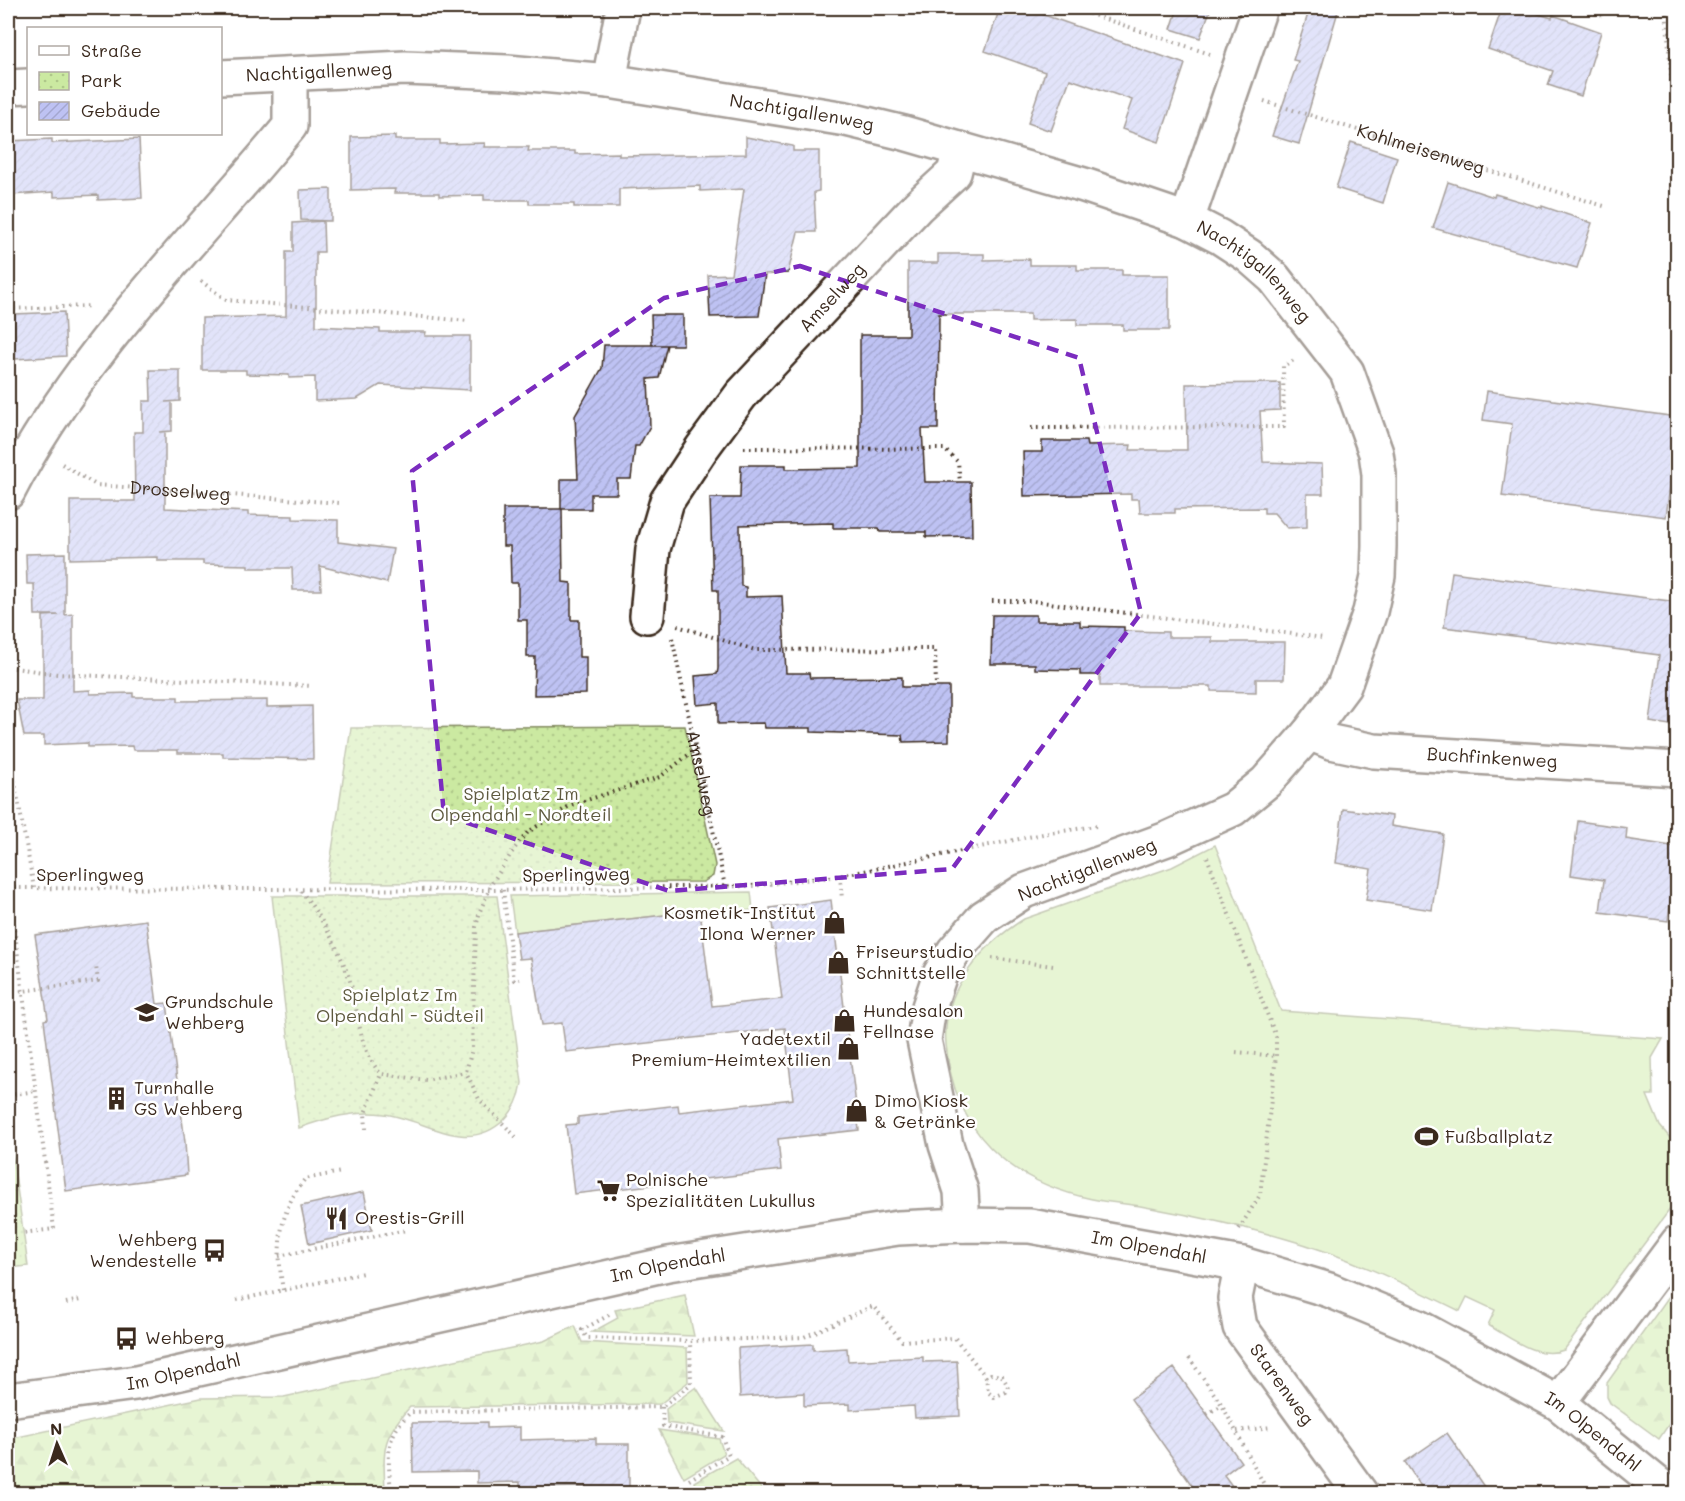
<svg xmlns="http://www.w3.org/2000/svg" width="1685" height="1501" viewBox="0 0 1685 1501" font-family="Mali,sans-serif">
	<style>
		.grass { fill: #cbe9a1; stroke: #838a60; stroke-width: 1.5 }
		.forest { fill: url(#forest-firs); stroke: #838a60; stroke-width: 1.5 }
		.park { fill: url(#park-dots); stroke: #838a60; stroke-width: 1.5 }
		.building { fill: url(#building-hatch); stroke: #3b2a1e; stroke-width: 1.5 }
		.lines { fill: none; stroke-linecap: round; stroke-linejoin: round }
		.street-casing { stroke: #3b2a1e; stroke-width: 38 }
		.path { stroke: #3b2a1e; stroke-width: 4; stroke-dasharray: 1.5 4.5; stroke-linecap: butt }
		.street { stroke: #fff; stroke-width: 33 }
		.marked { fill: none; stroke: #7b2cbf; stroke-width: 4.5; stroke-dasharray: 12 8; stroke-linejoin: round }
		.labels { text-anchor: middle; stroke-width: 5; stroke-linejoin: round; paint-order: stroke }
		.street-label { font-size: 18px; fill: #3b2a1e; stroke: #fff }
		.park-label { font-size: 18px; fill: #5f5a3f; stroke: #fff }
		.poi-label { font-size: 18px; fill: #3b2a1e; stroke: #fff; text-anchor: start }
	</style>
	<defs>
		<pattern id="forest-firs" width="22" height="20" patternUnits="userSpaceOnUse" patternTransform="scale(1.5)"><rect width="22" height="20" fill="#cbe9a1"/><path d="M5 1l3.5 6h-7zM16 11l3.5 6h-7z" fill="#afc88a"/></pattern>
		<pattern id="park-dots" width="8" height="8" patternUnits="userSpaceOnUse" patternTransform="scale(1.5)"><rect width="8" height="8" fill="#cbe9a1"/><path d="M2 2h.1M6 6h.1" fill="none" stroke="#afc88a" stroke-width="1.8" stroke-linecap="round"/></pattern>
		<pattern id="building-hatch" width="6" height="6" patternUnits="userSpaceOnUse" patternTransform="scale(1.5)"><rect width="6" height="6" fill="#bec2f3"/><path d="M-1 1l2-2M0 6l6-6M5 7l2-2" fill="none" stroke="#a4a7d0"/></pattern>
	</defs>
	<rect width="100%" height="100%" fill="#fff"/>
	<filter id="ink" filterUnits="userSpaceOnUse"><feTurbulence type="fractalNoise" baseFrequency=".0167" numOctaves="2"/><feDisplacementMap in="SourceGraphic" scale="12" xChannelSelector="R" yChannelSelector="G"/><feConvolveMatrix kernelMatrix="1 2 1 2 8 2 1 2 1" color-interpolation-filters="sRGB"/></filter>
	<g filter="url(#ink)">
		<path class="grass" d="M1215 845 1281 1011 1663 1039 1652 1058 1653 1095H1647L1660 1126 1677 1146V1184L1674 1189 1677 1192V1200L1564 1350C1537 1360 1511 1338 1488 1325L1495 1310 1467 1297 1460 1311C1403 1283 1345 1255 1283 1238 1240 1226 1195 1216 1151 1208 1131 1204 1111 1203 1092 1199 1008 1181 954 1132 946 1044 941 991 982 945 1024 919L1172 867Z
			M751 892 753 910 700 916 699 911 515 932 510 896Z"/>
		<path class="forest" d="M1677 1285V1412L1659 1439 1610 1403 1607 1397V1383Z
			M685 1295 694 1336 592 1332 618 1318 615 1310Z
			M575 1326 582 1342 687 1348 688 1382 660 1404 410 1407C379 1440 384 1452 385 1493H8V1439L201 1398 284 1397 544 1341Z
			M696 1387 724 1431 667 1423 666 1409Z
			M659 1430 719 1439 724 1454 684 1478Z
			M736 1458 765 1493H696L694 1482Z"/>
		<path class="park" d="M685 726 715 865 713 876 703 882 327 883 351 728Z
			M272 896H497L522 1083C520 1097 514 1110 504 1120 466 1156 426 1119 384 1114 354 1110 327 1118 299 1128Z
			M8 1124 28 1266 8 1268Z"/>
		<path class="building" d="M1000 8H1024L1185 64 1159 142 1122 129 1132 100 1070 79 1051 131 1028 123 1045 72 985 51Z
			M1178 8H1211L1200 38 1171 29Z
			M1310 8H1339L1299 144 1272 136 1298 61 1293 60Z
			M1502 8H1519L1552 18 1553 15 1601 32 1581 96 1548 85 1553 71 1488 49Z
			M395 136V140H440V144L485 143 484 147H529L528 151H575V154L619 153V156L746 154V137L793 146V151H819V191L814 192 816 232H798L788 273 765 274 759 316 710 317 708 275 731 274 744 189 700 191V186L619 189V207H574V204H529V200H484V195L439 196V193H394L395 189 351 190V137Z
			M52 139V143L139 139 142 198 98 200V195L54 197V192L11 195V190H8V141Z
			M1351 142 1397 157 1383 203 1336 188Z
			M1448 182 1494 197 1495 194 1542 208V206L1592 223 1577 268 1433 228Z
			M331 189V221L301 220 300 190Z
			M323 221 324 252H316V326L380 329V332H426L425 336H470V390L380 385 357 399 315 401V377L289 378V375L246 374V370H202V318L286 316V252H293V223Z
			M938 254H984V260L1030 259V265H1077V270H1122V275H1169V330H1123V325H1077V319L1030 320V314H939L938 429H922L925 482H971L972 536 926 537V532H880L879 528H833V523L740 525 741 586 746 587V597L782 596 786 673H809L810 678 902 677V687H949V741L903 742 902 735 811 732V728H765L764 723 718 724V703L697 705 695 676 717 674 718 669V590H713L710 498H740L741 465H786V469L860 468V335H908V263H938Z
			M64 312 66 356 15 359 14 314Z
			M651 315H683V345H652Z
			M604 345H667L659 378 648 379 650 426 639 446H635L631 479H617V494H591V509H561V479H578L575 416 602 368Z
			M150 370H180V401L165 402H172V431L159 432H165V508L248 512V515L293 516V519L338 520V542L393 549 387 583 320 566 321 590H293L292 568H248V565L203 564V561H158V557L70 559V501H135L134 432H143V401H151Z
			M1280 383V410L1260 411 1263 462 1322 464 1323 494H1307V527L1287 528 1274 513H1264V508L1175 509V513H1140L1139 499H1131V494L1024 496 1023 452H1042V441H1086L1087 446 1131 445 1130 450H1187L1186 384Z
			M1487 391 1677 417V446H1675L1666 517 1502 496 1512 424 1483 420Z
			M503 509H562L563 582 571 583V620H579V657H586V694L534 695 535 657H527V620H518V583H511L510 546H503Z
			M65 553V615L73 614V691L90 690V694L133 693V697H178V701L267 700V707L312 706 313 759 223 757V753H178V750H133L132 746 88 747V743L44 745V736H24L17 700H43V616L59 615H35L34 584H27L26 554Z
			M1452 572 1677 602V726L1650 722 1659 655 1444 627Z
			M992 615H1036V621H1080V626L1124 627V631L1168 632V637H1212V642H1285L1284 679H1256V692L1211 691V686H1100V675H1080V670L1035 669V664H991Z
			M1343 809 1392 816 1391 826 1443 834 1432 910 1366 900 1371 869 1336 863Z
			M1578 821 1627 828 1626 839 1677 847 1668 921 1600 912 1604 880 1571 875Z
			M831 900 859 1130 778 1139 781 1170 574 1194 566 1125 578 1124V1117L678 1105 679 1112 793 1099 785 1028 566 1052 562 1023 542 1025 531 958 519 959 515 932 700 911 712 1006 782 999 770 908Z
			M146 920 157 1004 167 1003 185 1142 187 1175 66 1191 44 1020 48 1019 35 935Z
			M364 1192 372 1230 309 1244 301 1206Z
			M813 1344V1350L847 1348 848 1361 923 1357V1362L957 1361 960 1416 915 1418 914 1406 850 1410V1404L804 1406V1393L740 1397 738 1348Z
			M1174 1368 1241 1462 1224 1475 1238 1494H1198L1131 1399Z
			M487 1422V1428L520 1427V1440L596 1438V1444H629V1494H586L585 1487 520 1488V1482L477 1483V1471L413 1472 412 1423Z
			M1447 1433 1489 1494H1426L1405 1462Z"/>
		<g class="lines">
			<defs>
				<g id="street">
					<path id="s4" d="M220 77 405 68 507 72 609 81 846 119 904 133 1084 185 1187 220 1220 237 1249 256 1274 278 1347 372 1376 453 1379 474V546L1378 576 1370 612 1344 686 1309 733 1266 782 1233 809 1167 839 1024 891 984 917 954 951 940 974 929 1007 924 1040 946 1145 961 1191 963 1225"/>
					<path d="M609 81 623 8"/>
					<path d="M8 87 28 86"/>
					<path d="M1187 220 1260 8"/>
					<path d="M8 492C78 354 192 245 290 126V74"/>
					<path id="s5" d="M647 616 653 549 667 501 702 448 741 395 918 206 954 173 960 149"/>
					<path id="s6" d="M1309 733 1331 742 1374 751 1678 769"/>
					<path id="s7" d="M1242 1264 1235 1298 1240 1327 1361 1494"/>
					<path id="s8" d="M8 1400 136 1383 668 1264 898 1228 963 1225 1030 1226 1242 1264 1329 1290 1418 1327 1558 1403 1670 1494"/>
					<path d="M1558 1403 1678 1242"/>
				</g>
			</defs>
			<use href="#street" class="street-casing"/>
			<g class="path">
				<path d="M1072 8 1210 54"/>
				<path d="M1578 8 1605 16"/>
				<path d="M1666 8 1678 166"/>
				<path id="s1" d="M1264 101 1607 207"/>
				<path d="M201 281 226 300 469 321"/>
				<path d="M8 309 91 306"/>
				<path d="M1031 428 1284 427 1283 366 1296 359"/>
				<path d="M744 448 944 449 958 462 960 482"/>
				<path id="s2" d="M62 464 96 485 340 503"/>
				<path d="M992 601H1033L1324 638"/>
				<path d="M677 626 755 650 935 649 936 687"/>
				<path id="s3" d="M672 638 725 886"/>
				<path d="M8 667 57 674 312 686"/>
				<path d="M8 745 34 888"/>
				<path d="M1207 857 1276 1037V1056L1260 1195 1239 1229"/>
				<path d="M840 876 842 899"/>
				<path d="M8 888 490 890 751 886 840 876 1043 834 1096 826"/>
				<path d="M9 888 54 1229 23 1233"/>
				<path d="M503 890 514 980 520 979"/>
				<path d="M301 891C321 916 340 950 350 981 359 1012 358 1049 381 1074L426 1080 466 1072"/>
				<path d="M992 958 1053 966"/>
				<path d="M8 993 98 981 96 966"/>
				<path d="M1236 1052 1276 1056"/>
				<path d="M8 1095 36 1091"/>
				<path d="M366 1129 365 1113 381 1074"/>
				<path d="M516 1137 479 1099 466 1072 472 1049 476 927 480 911 492 883 515 848 528 832 571 805 660 777 696 749"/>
				<path d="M279 1256 406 1230"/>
				<path d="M283 1290C276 1249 278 1212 305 1179L341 1172"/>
				<path d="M237 1300 363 1273"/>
				<path d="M66 1303 80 1300"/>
				<path d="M609 1315 582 1330 587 1338 690 1341 804 1337 873 1306 902 1341 955 1338 986 1377 988 1392 994 1397 1006 1392 1008 1386 1002 1376 991 1374 986 1377"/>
				<path d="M1189 1358 1222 1405 1269 1494"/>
				<path d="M662 1407 663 1426 722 1437 729 1455 689 1480 692 1494"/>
				<path d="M1207 1414 1222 1405"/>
				<path d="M1237 1431 1272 1427"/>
				<path d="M391 1494C389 1458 382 1439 411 1412L662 1407 691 1384 690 1341"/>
			</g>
			<use href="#street" class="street"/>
		</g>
	</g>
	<path d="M0 0H1685V1501H0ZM800 266 1079 358 1141 613 952 869 669 891 444 815 412 471 664 298Z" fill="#fff" fill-opacity=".55" fill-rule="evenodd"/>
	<path class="marked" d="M800 266 1079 358 1141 613 952 869 669 891 444 815 412 471 664 298Z"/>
	<defs>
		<symbol id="shop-bare" viewBox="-9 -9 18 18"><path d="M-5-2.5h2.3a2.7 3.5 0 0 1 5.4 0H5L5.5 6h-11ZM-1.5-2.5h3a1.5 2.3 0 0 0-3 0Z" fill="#3b2a1e" stroke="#fff" stroke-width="2.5" paint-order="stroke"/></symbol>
		<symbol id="school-bare" viewBox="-9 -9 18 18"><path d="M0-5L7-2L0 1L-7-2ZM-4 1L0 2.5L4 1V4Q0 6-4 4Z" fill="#3b2a1e" stroke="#fff" stroke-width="2.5" paint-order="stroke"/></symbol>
		<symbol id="building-bare" viewBox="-9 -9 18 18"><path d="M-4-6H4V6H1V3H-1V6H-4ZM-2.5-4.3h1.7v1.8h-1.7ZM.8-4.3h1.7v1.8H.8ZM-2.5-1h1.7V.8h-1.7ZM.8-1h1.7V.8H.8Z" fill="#3b2a1e" stroke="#fff" stroke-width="2.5" paint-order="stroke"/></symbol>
		<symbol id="stadium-bare" viewBox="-9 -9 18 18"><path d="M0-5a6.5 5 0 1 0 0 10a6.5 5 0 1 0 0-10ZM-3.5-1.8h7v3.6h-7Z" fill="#3b2a1e" stroke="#fff" stroke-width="2.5" paint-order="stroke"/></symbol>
		<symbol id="supermarket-bare" viewBox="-9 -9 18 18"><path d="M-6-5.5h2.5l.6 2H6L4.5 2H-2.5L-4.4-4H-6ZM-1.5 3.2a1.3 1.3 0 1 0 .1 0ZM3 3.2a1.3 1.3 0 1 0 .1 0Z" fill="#3b2a1e" stroke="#fff" stroke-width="2.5" paint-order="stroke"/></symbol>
		<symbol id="restaurant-bare" viewBox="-9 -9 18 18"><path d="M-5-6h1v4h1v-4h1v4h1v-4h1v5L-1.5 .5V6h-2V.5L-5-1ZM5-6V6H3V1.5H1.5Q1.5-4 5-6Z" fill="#3b2a1e" stroke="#fff" stroke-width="2.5" paint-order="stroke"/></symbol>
		<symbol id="bus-bare" viewBox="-9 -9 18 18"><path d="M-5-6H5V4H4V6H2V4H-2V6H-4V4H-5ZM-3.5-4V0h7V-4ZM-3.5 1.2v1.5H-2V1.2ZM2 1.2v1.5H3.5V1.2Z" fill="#3b2a1e" stroke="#fff" stroke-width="2.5" paint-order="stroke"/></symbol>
	</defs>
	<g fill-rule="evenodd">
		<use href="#shop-bare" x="818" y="906" width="33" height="33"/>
		<use href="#shop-bare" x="822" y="946" width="33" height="33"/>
		<use href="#school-bare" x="130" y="996" width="33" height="33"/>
		<use href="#shop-bare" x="828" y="1004" width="33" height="33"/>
		<use href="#shop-bare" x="832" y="1032" width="33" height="33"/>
		<use href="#building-bare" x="100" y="1082" width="33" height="33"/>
		<use href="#shop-bare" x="840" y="1094" width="33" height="33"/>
		<use href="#stadium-bare" x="1410" y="1120" width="33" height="33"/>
		<use href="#supermarket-bare" x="592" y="1174" width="33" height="33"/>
		<use href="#restaurant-bare" x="320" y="1202" width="33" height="33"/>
		<use href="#bus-bare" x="198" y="1234" width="33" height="33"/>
		<use href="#bus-bare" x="110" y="1322" width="33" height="33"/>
	</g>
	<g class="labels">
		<g class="street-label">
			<text dy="6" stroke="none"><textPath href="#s4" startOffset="99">Nachtigallenweg</textPath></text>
			<text dy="6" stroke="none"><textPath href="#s4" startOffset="585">Nachtigallenweg</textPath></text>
			<text dy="6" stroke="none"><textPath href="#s1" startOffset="164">Kohlmeisenweg</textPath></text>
			<text dy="6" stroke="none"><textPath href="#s4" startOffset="1071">Nachtigallenweg</textPath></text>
			<text dy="6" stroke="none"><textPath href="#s5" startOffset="380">Amselweg</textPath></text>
			<text dy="6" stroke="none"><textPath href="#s2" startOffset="124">Drosselweg</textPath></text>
			<text dy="6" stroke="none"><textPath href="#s6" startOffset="186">Buchfinkenweg</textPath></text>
			<text dy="6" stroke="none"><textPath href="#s3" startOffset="138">Amselweg</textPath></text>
			<text transform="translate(1087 870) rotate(-21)" y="6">Nachtigallenweg</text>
			<text x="90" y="881">Sperlingweg</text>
			<text transform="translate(576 875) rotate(-1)" y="6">Sperlingweg</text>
			<text dy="6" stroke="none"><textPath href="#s8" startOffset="1160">Im Olpendahl</textPath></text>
			<text dy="6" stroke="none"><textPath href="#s8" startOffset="674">Im Olpendahl</textPath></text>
			<text dy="6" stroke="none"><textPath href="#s8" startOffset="178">Im Olpendahl</textPath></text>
			<text dy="6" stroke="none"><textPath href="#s7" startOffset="135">Starenweg</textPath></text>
			<text dy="6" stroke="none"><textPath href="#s8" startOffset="1646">Im Olpendahl</textPath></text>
		</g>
		<g class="park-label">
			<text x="521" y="800">Spielplatz Im<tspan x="521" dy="21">Olpendahl - Nordteil</tspan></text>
			<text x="400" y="1001">Spielplatz Im<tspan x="400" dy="21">Olpendahl - Südteil</tspan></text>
		</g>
		<g class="poi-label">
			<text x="816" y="919" text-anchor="end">Kosmetik-Institut<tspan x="816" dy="21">Ilona Werner</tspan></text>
			<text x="856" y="958">Friseurstudio<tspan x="856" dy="21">Schnittstelle</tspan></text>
			<text x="165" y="1008">Grundschule<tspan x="165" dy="21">Wehberg</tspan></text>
			<text x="863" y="1017">Hundesalon<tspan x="863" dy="21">Fellnase</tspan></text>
			<text x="831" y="1045" text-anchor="end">Yadetextil<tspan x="831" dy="21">Premium-Heimtextilien</tspan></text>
			<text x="134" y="1094">Turnhalle<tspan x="134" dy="21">GS Wehberg</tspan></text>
			<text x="874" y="1107">Dimo Kiosk<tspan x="874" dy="21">&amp; Getränke</tspan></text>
			<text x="1445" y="1143">Fußballplatz</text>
			<text x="626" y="1186">Polnische<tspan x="626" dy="21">Spezialitäten Lukullus</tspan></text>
			<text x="355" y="1224">Orestis-Grill</text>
			<text x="197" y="1246" text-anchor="end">Wehberg<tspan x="197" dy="21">Wendestelle</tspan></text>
			<text x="145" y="1344">Wehberg</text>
		</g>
	</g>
	<rect width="1685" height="1501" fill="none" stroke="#fff" stroke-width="30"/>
	<rect x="15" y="15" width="1655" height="1471" fill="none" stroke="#3b2a1e" stroke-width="2" filter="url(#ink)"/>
	<rect x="27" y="27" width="195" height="108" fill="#ffffff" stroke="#b1aaa5" stroke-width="1.5"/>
	<rect x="39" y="46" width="30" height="9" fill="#ffffff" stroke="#b1aaa5" stroke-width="1.5"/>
	<text x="81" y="57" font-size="18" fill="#3b2a1e">Straße</text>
	<rect x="39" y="72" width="30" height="18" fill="url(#park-dots)" stroke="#b1aaa5" stroke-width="1.5"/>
	<text x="81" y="87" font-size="18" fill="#3b2a1e">Park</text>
	<rect x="39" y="102" width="30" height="18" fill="url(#building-hatch)" stroke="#b1aaa5" stroke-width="1.5"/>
	<text x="81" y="117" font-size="18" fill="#3b2a1e">Gebäude</text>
	<g transform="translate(57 1444) rotate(357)" stroke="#ffffff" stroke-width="4.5" paint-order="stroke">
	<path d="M0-4.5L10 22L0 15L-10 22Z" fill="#3b2a1e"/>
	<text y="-9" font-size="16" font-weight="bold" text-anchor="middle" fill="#3b2a1e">N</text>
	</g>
</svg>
